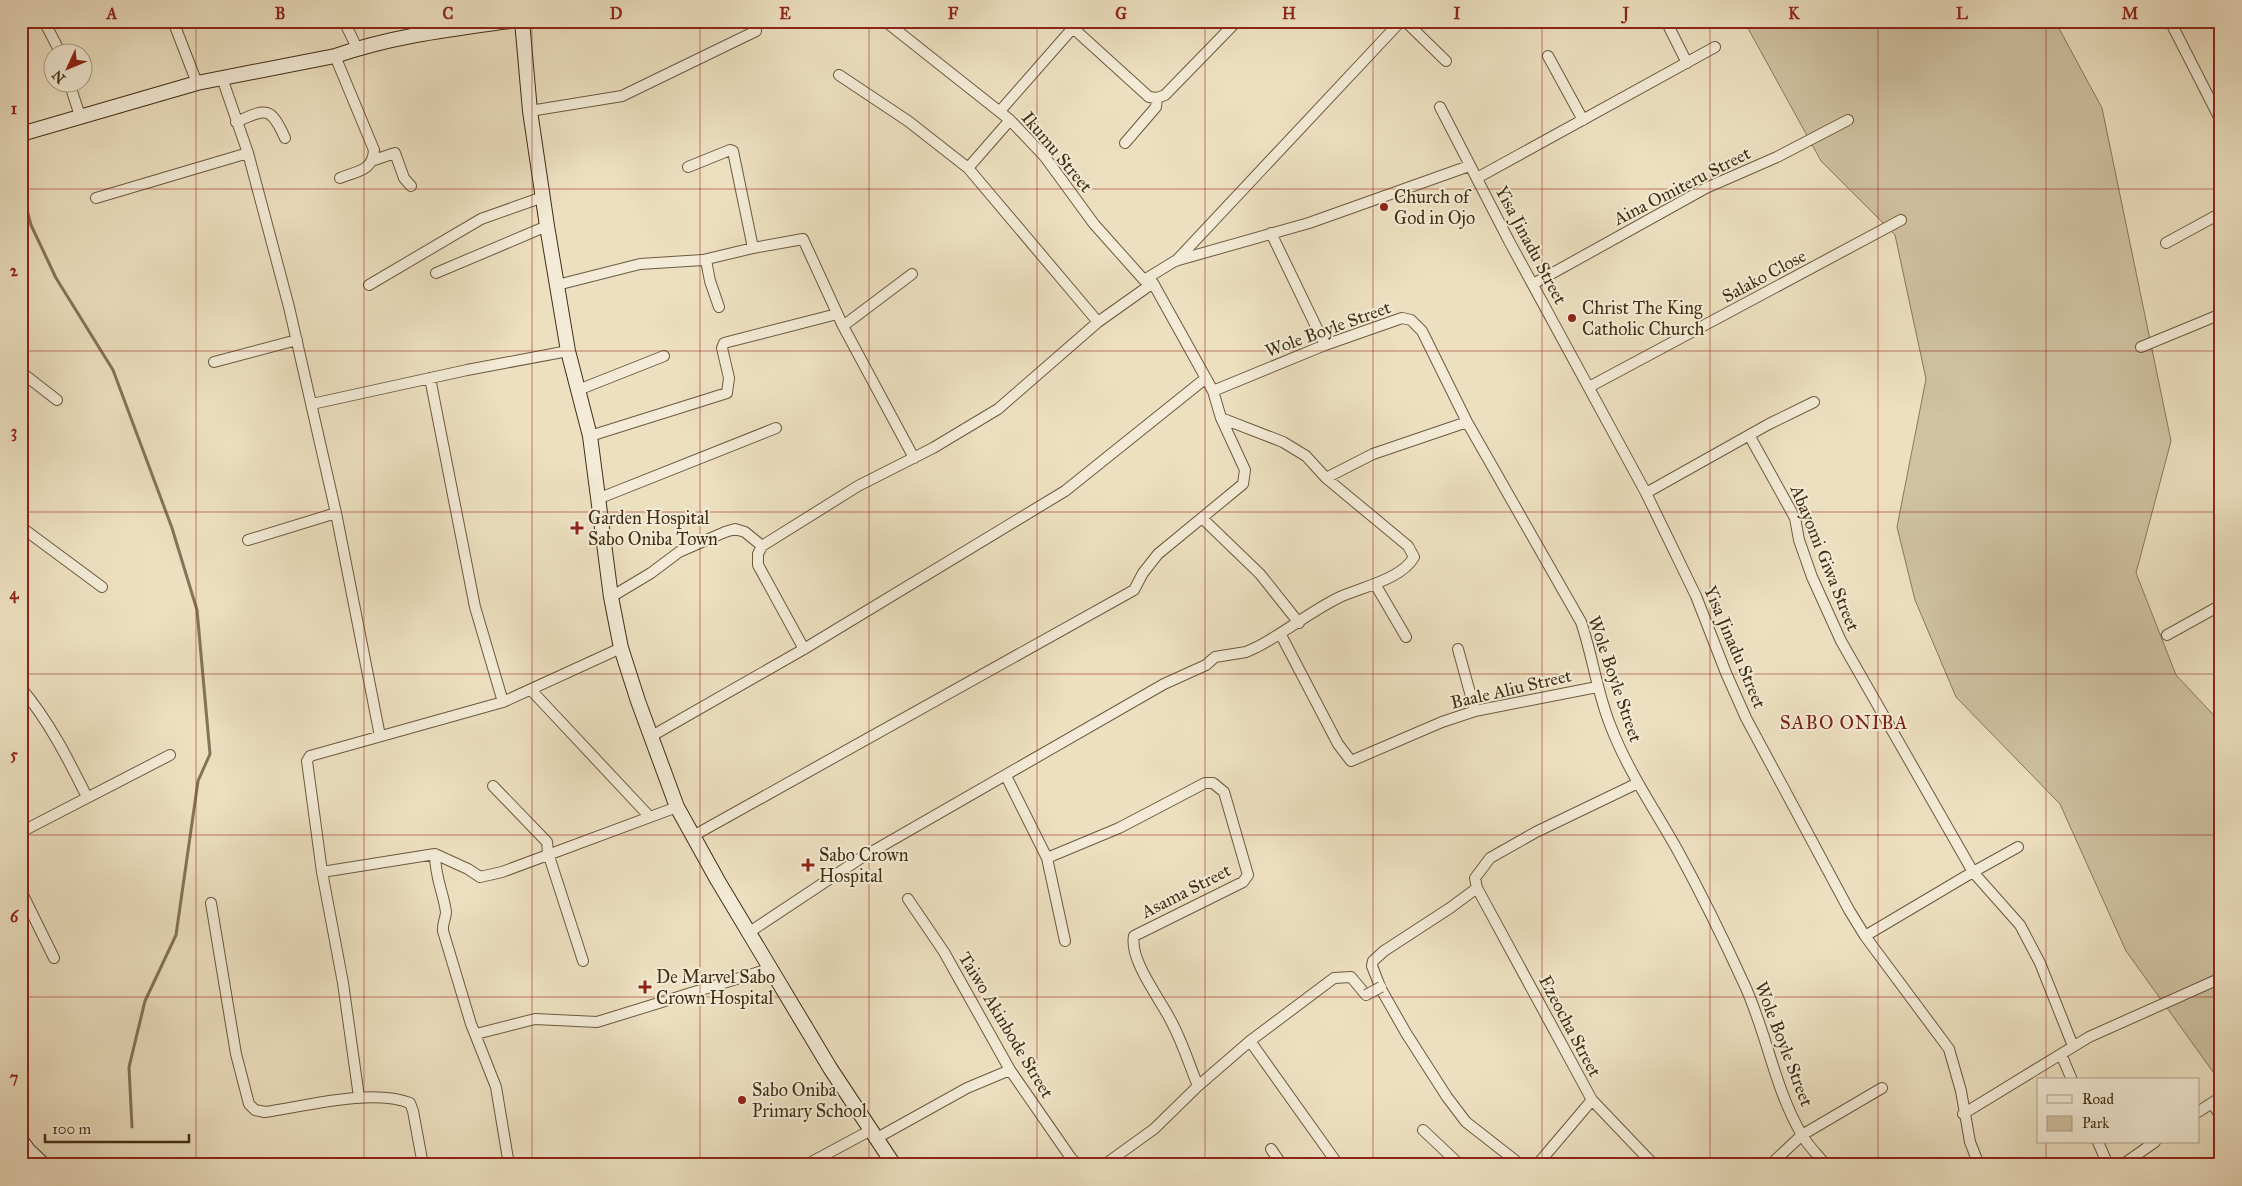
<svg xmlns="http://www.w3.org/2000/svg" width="2242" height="1186" viewBox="0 0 2242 1186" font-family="'IM FELL Great Primer',serif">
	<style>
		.green { fill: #d0c2a3; stroke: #88785b }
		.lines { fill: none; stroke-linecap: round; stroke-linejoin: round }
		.stream { stroke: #847458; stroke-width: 3 }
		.street-casing { stroke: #6b5a3e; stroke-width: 12 }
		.secondary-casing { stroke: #402e13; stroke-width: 16 }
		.street { stroke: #f3ebd7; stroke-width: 10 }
		.secondary { stroke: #f3ebd7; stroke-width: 14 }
		.street-bridge-casing { stroke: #6b5a3e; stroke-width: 12; stroke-linecap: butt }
		.street-bridge { stroke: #f3ebd7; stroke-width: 10 }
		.grid { fill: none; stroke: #8f2418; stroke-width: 1; stroke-opacity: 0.55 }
		.poi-dot { fill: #8f2418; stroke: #f3ebd7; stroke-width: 2 }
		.labels { text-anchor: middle; stroke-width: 4; stroke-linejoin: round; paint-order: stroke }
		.street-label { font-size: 18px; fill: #402e13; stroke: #f3ebd7 }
		.poi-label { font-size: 18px; fill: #402e13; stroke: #f3ebd7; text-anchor: start }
		.neighbourhood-label { font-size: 19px; letter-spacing: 1px; fill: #7a1f14; stroke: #f3ebd7 }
		.neatline { fill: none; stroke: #8f2418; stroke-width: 2 }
		.grid-label { font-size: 16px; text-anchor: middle; font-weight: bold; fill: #8f2418 }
	</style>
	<rect width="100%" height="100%" fill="#ede0c1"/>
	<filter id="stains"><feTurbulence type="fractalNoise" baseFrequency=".004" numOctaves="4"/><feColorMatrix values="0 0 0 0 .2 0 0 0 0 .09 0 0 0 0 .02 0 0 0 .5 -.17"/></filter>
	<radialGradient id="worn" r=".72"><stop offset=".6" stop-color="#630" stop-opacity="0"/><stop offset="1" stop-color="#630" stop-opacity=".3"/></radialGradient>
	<path class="green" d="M1744 21H2055L2102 108 2171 441 2136 573 2176 675 2221 723V1087L2216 1076 2126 951 2060 804 1956 697 1915 600 1897 527 1926 379 1895 235 1821 161Z"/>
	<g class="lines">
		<path class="stream" d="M21 188 31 225 56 278 113 370 172 528 197 610 210 754 198 781 176 935 145 1001 129 1067 132 1127"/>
		<defs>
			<path id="street" d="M44 21 60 52
				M173 21 197 83
				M344 21 357 48
				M885 21 1010 120 1045 157 1094 224 1144 280 1153 283 1213 391 1221 418 1283 442 1306 456 1326 478 1373 454 1467 422
				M1405 21 1446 61
				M1666 21 1687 63
				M2170 21 2221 121
				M1073 28 1149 97 1157 98 1165 95 1237 21
				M335 56 374 150C373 171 357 171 340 178
				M1548 56 1583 120
				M839 75 908 121 968 168 1098 322 1153 283
				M222 78 248 153 289 307 336 513 380 736
				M69 82 80 116
				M1440 107 1509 241 1646 493 1696 596 1726 673 1746 718 1849 910 1865 936 1949 1049 1961 1091 1970 1142 1979 1165
				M530 111 622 96 756 31
				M1000 111 1079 21
				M236 122C266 109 270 105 285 138
				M1125 143 1156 107 1157 98
				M374 160 395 153 404 178 411 186
				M688 167 730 150 733 151 753 248
				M968 168 1010 120
				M1477 178 1715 47
				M96 198 248 153
				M1271 233 1325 345
				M2166 243 2221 213
				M706 260 710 281 719 307
				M1176 261 1401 21
				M436 273 547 226
				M1144 280 1175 261 1309 223 1469 166
				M1533 284 1706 188 1777 157 1848 120
				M369 285 481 219 543 197
				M557 285 640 264 703 260 753 248 803 239 843 326 914 458
				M843 326 912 274
				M2141 347 2221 314
				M214 362 297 340
				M21 372 57 400
				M430 378 475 607 503 702
				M1589 387 1901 220
				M578 390 664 356
				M1213 391 1325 345 1402 318 1411 320 1422 331 1467 422 1581 622C1593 657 1597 693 1611 727 1628 771 1655 810 1678 851 1702 895 1724 940 1745 986 1767 1034 1775 1090 1802 1135 1808 1146 1818 1155 1826 1165
				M312 404 467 370 568 351
				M1749 435 1795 518 1799 540 1812 577 1841 641 1973 872 1865 936
				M590 436 727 393 729 378 722 348 724 343 837 314
				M1646 493 1769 424 1814 402
				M600 498 776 428
				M1202 518 1260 574 1299 623
				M21 527 102 587
				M248 540 336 513
				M1375 584 1406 637
				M611 597 651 573 679 552 725 532 735 529 745 532 762 546
				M1281 635 1338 744 1351 761 1442 722 1475 711 1597 687
				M2167 635 2221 605
				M804 649 758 565V554L762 546 858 486 933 448 998 409 1098 322
				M1458 649 1475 711
				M21 688C49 721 68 759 87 797
				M531 690 649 816
				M650 737 804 649 1065 491 1206 378
				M1006 776 1047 858 1065 941
				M493 786 547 842 548 853 583 961
				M21 832 170 755
				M693 836 1134 590 1143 573 1158 554 1243 484 1245 470 1221 418
				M2018 847 1973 872 2020 925 2040 963 2073 1046
				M435 854C435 878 443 891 446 912 446 918 442 924 443 931L471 1024 496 1087 509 1165
				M1047 858 1119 828 1205 783H1213L1224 792 1248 875 1243 882 1134 936C1129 960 1161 1000 1171 1021 1182 1041 1189 1064 1198 1086
				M322 872 435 854 468 869 480 877 502 872 677 807
				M1477 888 1592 1100 1654 1165
				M21 891 54 958
				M908 899 944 952 1010 1070 1071 1158 1078 1165
				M211 903 236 1054 249 1104 255 1110 265 1112C306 1106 372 1088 410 1103L413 1111 423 1165
				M748 933 861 858 1164 684 1206 665 1215 657 1246 652 1257 647C1286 632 1311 611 1340 597 1362 587 1402 579 1414 557L1408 546 1326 478
				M476 1034 535 1019 597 1022 769 969
				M1250 1041 1337 1163
				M2061 1054 2072 1080
				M359 1097 343 983 322 872 307 761 310 756 503 702 621 648
				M2212 1103 2221 1117
				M2198 1112 2221 1097
				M1963 1114 2089 1037 2221 978
				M1423 1130 1460 1165
				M877 1138 967 1088 1010 1070
				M2098 1142 2108 1165
				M1271 1149 1282 1165
				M806 1165 871 1130
				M1104 1165 1154 1129 1198 1086 1250 1041 1334 978 1351 977 1366 995
				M1521 1165 1466 1122 1447 1097 1406 1033 1381 989 1372 966 1373 961 1384 951 1450 908 1477 888 1475 878 1490 858 1536 832 1638 783
				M1537 1165 1592 1100
				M1770 1165 1802 1135 1882 1088
				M2122 1165 2155 1142"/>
			<path id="secondary" d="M522 21 530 111 547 226 568 351 590 436 611 597 621 648 638 701 677 807 718 881 830 1068 894 1165
				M21 134 197 83 335 56C392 36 452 29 510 21
				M21 1140 28 1150 44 1165"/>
		</defs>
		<use href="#street" class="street-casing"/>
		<use href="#secondary" class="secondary-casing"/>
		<use href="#street" class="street"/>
		<use href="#secondary" class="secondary"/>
		<defs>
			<path id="street-bridge" d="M1366 995 1381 987"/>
		</defs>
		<use href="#street-bridge" class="street-bridge-casing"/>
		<use href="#street-bridge" class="street-bridge"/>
	</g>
	<path class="grid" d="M196 21V1165M364 21V1165M532 21V1165M700 21V1165M869 21V1165M1037 21V1165M1205 21V1165M1373 21V1165M1542 21V1165M1710 21V1165M1878 21V1165M2046 21V1080M21 189H2221M21 351H2221M21 512H2221M21 674H2221M21 835H2221M21 997H2221M2046 1142V1165"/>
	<g class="poi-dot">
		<circle cx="1384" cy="207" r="5"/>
		<circle cx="1572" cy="318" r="5"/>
		<path d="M574.5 520.5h5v5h5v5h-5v5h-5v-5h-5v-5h5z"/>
		<path d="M805.5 857.5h5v5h5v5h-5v5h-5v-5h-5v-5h5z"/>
		<path d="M642.5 979.5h5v5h5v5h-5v5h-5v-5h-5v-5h5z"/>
		<circle cx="742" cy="1100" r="5"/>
	</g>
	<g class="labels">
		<g class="street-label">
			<text transform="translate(1057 152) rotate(50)" y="6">Ikumu Street</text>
			<text transform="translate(1682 186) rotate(-27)" y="6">Aina Omiteru Street</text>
			<text transform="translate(1531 245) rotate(62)" y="6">Yisa Jinadu Street</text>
			<text transform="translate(1764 276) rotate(-28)" y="6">Salako Close</text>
			<text transform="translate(1328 329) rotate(-20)" y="6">Wole Boyle Street</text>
			<text transform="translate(1825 558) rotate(68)" y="6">Abayomi Giwa Street</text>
			<text transform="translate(1735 647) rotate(67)" y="6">Yisa Jinadu Street</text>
			<text transform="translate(1615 679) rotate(71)" y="6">Wole Boyle Street</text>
			<text transform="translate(1511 689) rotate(-13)" y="6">Baale Aliu Street</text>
			<text transform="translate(1186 891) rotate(-27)" y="6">Asama Street</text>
			<text transform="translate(1006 1025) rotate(59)" y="6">Taiwo Akinbode Street</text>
			<text transform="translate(1570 1026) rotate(62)" y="6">Ezeocha Street</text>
			<text transform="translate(1784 1044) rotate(69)" y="6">Wole Boyle Street</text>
		</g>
		<g class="poi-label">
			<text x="1394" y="203">Church of<tspan x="1394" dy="21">God in Ojo</tspan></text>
			<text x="1582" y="314">Christ The King<tspan x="1582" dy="21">Catholic Church</tspan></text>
			<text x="588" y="524">Garden Hospital<tspan x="588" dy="21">Sabo Oniba Town</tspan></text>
			<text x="819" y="861">Sabo Crown<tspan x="819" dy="21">Hospital</tspan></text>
			<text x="656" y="983">De Marvel Sabo<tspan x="656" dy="21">Crown Hospital</tspan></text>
			<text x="752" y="1096">Sabo Oniba<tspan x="752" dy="21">Primary School</tspan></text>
		</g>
		<g class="neighbourhood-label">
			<text x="1844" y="729">SABO ONIBA</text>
		</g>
	</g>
	<rect width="2242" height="1186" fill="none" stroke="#ede0c1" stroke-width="55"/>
	<rect x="2037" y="1078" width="162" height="65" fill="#f3ebd7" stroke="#ab9f89"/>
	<rect x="2047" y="1095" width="25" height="8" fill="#f3ebd7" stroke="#ab9f89"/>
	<text x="2082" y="1104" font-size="15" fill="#402e13">Road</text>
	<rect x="2047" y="1116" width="25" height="15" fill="#d0c2a3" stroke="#ab9f89"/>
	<text x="2082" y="1128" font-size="15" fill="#402e13">Park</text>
	<g transform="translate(68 68) rotate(226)"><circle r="24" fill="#f3ebd7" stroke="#ab9f89"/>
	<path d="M0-4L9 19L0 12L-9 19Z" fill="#8f2418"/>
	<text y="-8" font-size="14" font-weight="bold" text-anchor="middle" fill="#402e13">N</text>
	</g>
	<path d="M45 1134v8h144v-8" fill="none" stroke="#402e13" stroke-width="2.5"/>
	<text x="52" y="1134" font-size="15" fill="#402e13" stroke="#f3ebd7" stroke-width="4" paint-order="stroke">100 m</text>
	<rect x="28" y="28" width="2186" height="1130" class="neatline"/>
	<g class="grid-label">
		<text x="112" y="19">A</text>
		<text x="280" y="19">B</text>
		<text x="448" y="19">C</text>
		<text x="616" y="19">D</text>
		<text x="785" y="19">E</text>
		<text x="953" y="19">F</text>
		<text x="1121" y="19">G</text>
		<text x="1289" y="19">H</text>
		<text x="1457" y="19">I</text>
		<text x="1626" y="19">J</text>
		<text x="1794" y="19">K</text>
		<text x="1962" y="19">L</text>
		<text x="2130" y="19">M</text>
		<text x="14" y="114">1</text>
		<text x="14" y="276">2</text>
		<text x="14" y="437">3</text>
		<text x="14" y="599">4</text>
		<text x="14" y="760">5</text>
		<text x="14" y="922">6</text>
		<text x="14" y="1083">7</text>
	</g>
	<rect width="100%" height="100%" filter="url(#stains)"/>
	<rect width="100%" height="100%" fill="url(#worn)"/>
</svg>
